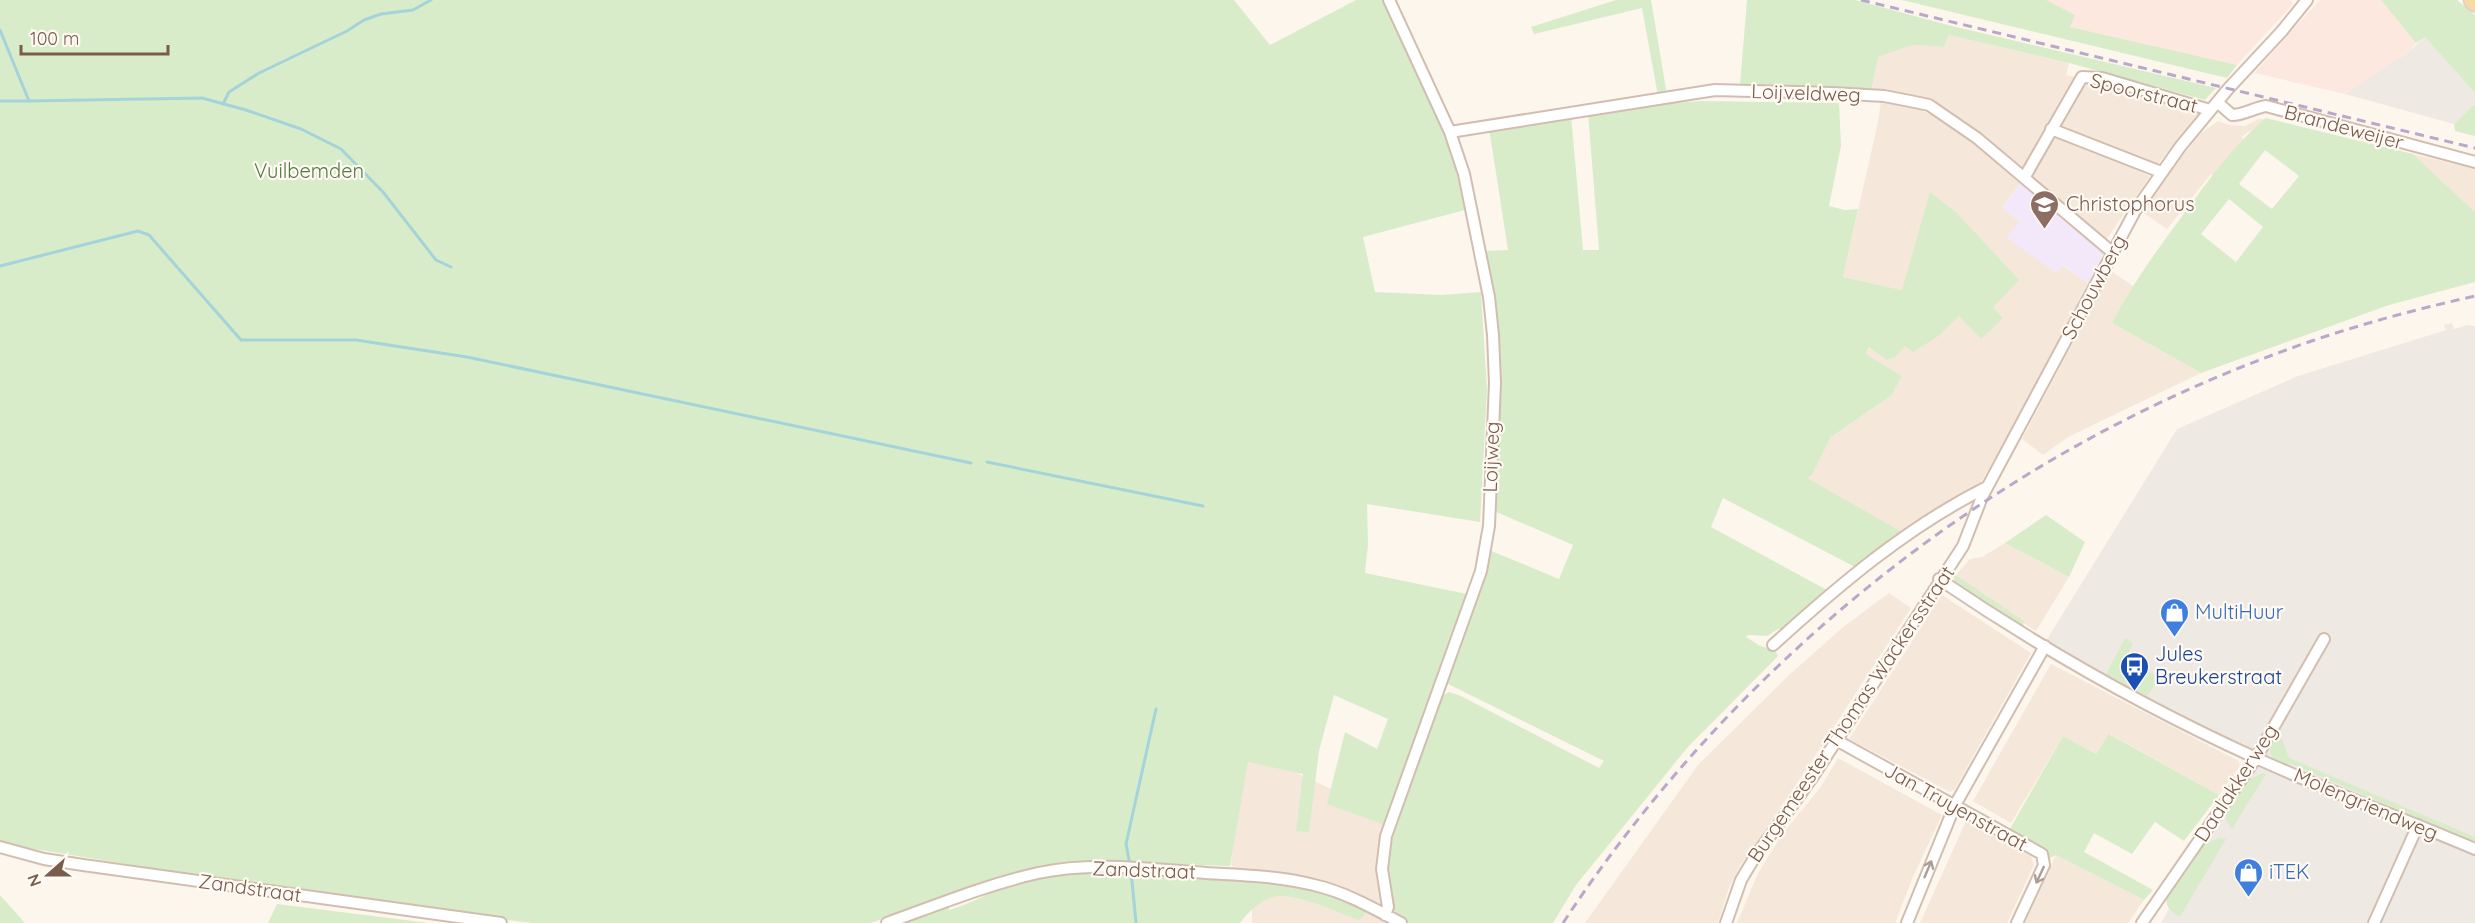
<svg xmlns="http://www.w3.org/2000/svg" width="2475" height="923" viewBox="0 0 2475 923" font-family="Quicksand,sans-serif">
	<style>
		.residential { fill: #f5e8da }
		.commercial { fill: #fde8e0 }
		.industrial { fill: #efe9e4 }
		.education { fill: #f3e8fa }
		.green { fill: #d8ecc9; fill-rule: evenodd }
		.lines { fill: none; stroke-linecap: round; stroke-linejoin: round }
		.stream { stroke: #a5d3da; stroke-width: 3 }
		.minor-casing { stroke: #d1beb0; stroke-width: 14 }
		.primary-casing { stroke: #dad1cd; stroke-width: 21 }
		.minor { stroke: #fff; stroke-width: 10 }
		.primary { stroke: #fbd9a5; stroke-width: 18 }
		.rail { stroke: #b9a8c9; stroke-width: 3; stroke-dasharray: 9 6; stroke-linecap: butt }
		.oneway { stroke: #af9d94 }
		.labels { text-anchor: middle; stroke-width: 4.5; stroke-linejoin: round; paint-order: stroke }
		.street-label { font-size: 20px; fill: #7a5c4d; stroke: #fffaf3 }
		.park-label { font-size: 20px; fill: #537a41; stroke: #fffaf3 }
		.education-label { font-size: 20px; fill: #785e54; stroke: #fffaf3; text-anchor: start }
		.shop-label { font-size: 20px; fill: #366cbe; stroke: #fffaf3; text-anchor: start }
		.transit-label { font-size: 20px; fill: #164399; stroke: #fffaf3; text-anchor: start }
	</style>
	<rect width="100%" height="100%" fill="#fdf6ec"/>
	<path class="residential" d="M1949 35 2069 63 2066 75 2075 77 2024 168 2019 170 1924 102 1907 95 1871 93 1878 57 1913 45 1944 47Z
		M2086 80 2151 96 2195 110 2198 114 2158 164 2155 165 2061 129 2059 126Z
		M1881 101 1914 107 1936 117 1992 157 2021 182 2002 208 2020 221 2007 238 2057 272 2062 265 2088 283 2008 437 1977 488 1904 533 1806 478 1812 474 1831 437 1892 395 1902 376 1866 354 1902 290 1843 277 1878 122Z
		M2258 119H2265L2267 123 2248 132 2242 137 2245 143 2216 178 2211 174 2167 229 2142 212 2177 163 2201 133 2218 121 2229 125 2245 126Z
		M2056 138 2101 154 2150 176 2106 240 2031 182 2030 174 2050 140Z
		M2413 154 2475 169V212Z
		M2111 271 2133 286 2112 323 2201 373 2068 437 2043 455 2022 439Z
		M2005 543 2069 577 2036 631 1954 577 1970 559 1982 557Z
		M1889 593 1911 608 1800 779 1740 866 1729 888 1718 923H1585L1698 765 1788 676 1842 628Z
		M1942 595 2031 653 1955 789 1950 792 1849 739Z
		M2051 664 2239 761 2240 766 2219 795 2110 734 2096 754 2063 736 2011 823 1973 801Z
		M1243 748 1389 816 1434 923H1252V903L1231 864Z
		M1838 758 1942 815 1913 877 1895 923H1737L1758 873 1783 833 1820 788Z
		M1966 821 2031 856 2034 865 2007 923H1920Z
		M2056 855 2144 900 2128 923H2025Z"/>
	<path class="commercial" d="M2046 0H2291L2293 4 2237 65 2069 27Z
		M2320 0H2381L2416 43 2409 52 2345 94 2254 73Z"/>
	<path class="industrial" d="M2425 36 2475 93V104L2454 124 2345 94 2409 52Z
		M2452 323 2454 329 2468 325 2475 326V923H2161L2252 762 2041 649 2177 429 2298 376 2446 330 2444 325Z"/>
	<path class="education" d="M2021 182 2104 252 2088 283 2063 265 2057 273 2006 238 2020 221 2002 208Z"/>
	<path class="green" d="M0 0H1234L1270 45 1356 0H1384L1438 119 1454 163 1465 210 1363 237 1375 292 1442 295 1481 292 1487 390 1480 522 1367 504 1368 544 1365 573 1467 594 1385 825 1327 804 1345 732 1377 749 1388 719 1334 695 1319 751 1309 832 1296 831 1303 774 1248 762 1230 866 1110 862 950 897 870 923H533L412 908 151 868 22 847 0 841Z
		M1616 0H1651L1667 95 1658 96 1642 8 1534 34 1531 27Z
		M1747 0H1855L1952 26 2216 88 2205 100 2069 63 1949 35 1944 47 1913 45 1878 57 1871 93 1843 88 1740 85Z
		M1902 0H2046L2075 15 2070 27 2237 65 2227 78Z
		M2381 0H2457L2475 15V93L2425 37 2416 43Z
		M1702 101 1839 103 1841 146 1829 206 1845 210 1858 209 1843 277 1902 290 1930 192 1957 213 2019 280 1993 307 2003 318 1981 339 1959 316 1937 337 1913 352 1905 346 1895 357 1887 360 1869 347 1866 354 1902 376 1892 395 1831 437 1812 475 1807 478 1904 533 1857 568 1723 498 1711 527 1827 590 1784 629H1778L1767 636 1748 635 1746 637 1760 646 1775 650 1778 656 1687 748 1576 885 1553 923H1408L1396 915 1392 907 1386 866 1390 839 1441 696 1449 692 1461 696 1599 768 1604 761 1446 683 1489 550 1559 579 1573 545 1492 510 1496 368 1482 251 1508 250 1489 128 1571 115 1583 250H1599L1588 113 1657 104Z
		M2475 104V136L2455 131 2454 124Z
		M2266 118 2413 154 2475 212V282L2389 305 2201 373 2112 323C2131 286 2155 253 2180 219 2206 184 2232 146 2266 118ZM2265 150 2299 176 2272 209 2239 184ZM2229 199 2263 227 2236 262 2201 234Z
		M2046 515 2085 542 2069 577 2005 543Z
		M1954 574 2024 621 2023 628 1958 587 1954 580Z
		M2125 638 2133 643 2125 660 2160 677 2147 696 2106 674Z
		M2278 727 2289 758 2475 837V842L2417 819 2400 815 2396 809 2291 764 2281 765C2264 754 2269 742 2278 727Z
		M2109 734 2219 795 2184 841 2155 822 2132 854 2094 833 2084 852 2153 890 2144 900 2056 855 2050 858 2007 834 2063 736 2096 754Z
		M2262 773 2266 774 2232 829 2226 820 2227 807 2242 786 2244 787 2249 780Z
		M2220 838 2226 839 2180 917C2170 911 2164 906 2167 893L2201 845Z
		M1126 872C1206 876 1289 876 1363 909L1365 914 1359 920C1339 913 1294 891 1273 897 1260 901 1248 912 1240 923H897L949 906V910C969 905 985 894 1005 887 1044 874 1085 873 1126 872Z
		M0 895 25 923H0Z
		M277 904 429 923H268Z"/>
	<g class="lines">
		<path class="stream" d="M0 30 29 101H0
			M29 101 202 98 246 110 301 129 341 149 383 192 436 260 451 267
			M223 104 229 92 259 73 347 31 364 20 381 14 413 10 431 0
			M0 266 138 231 149 235 241 340H356L467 357 971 463
			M987 462 1203 506
			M1130 865 1126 844 1156 709
			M1131 871 1136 923"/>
		<defs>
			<path id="minor" d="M2217 102 2232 115C2244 115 2253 108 2266 106L2475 162
				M2051 129 2161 172
				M1450 132 1715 90 1832 93 1884 96 1910 101 1929 105 1977 138 2112 252
				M2024 178 2082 77 2102 78 2210 110
				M1939 579C2039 647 2146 708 2256 758 2328 791 2402 818 2475 849
				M1773 645C1839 585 1907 527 1987 487
				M1836 740 2042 854 2044 865 2017 923
				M0 847 44 859 83 865 501 923
				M1385 915 1388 907 1382 869 1386 836 1481 571 1489 526 1495 383 1493 335 1489 297 1464 174 1450 132 1389 0
				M887 923C937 905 986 885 1038 873 1093 861 1150 869 1206 873 1241 875 1279 876 1314 885 1345 892 1373 908 1401 923
				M1726 923 1741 880 1756 855 1812 778 1963 546 1982 497 2135 211 2180 147 2228 89 2282 31 2307 0
				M1907 923 1955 805 2045 646
				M2142 923 2256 758 2324 639
				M2374 923 2418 825"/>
			<path id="primary" d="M2473 0 2475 2"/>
		</defs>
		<use href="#minor" class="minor-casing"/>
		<use href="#primary" class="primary-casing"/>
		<use href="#minor" class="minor"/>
		<use href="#primary" class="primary"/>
		<path class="rail" d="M1861 0 2475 148
			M1563 923C1733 665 1987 460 2278 353 2342 329 2408 311 2475 296"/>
	</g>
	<defs><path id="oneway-shaft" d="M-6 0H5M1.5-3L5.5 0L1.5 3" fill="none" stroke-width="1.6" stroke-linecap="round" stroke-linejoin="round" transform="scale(1.5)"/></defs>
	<g class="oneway">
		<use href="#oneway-shaft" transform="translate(1928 869) rotate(-67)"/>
		<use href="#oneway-shaft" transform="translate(2040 875) rotate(115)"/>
	</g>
	<defs>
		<symbol id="school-pin" viewBox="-11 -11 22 30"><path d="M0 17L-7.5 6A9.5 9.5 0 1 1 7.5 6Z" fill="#8d6e63" stroke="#fffaf3"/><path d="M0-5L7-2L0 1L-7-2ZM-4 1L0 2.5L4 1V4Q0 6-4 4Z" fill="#fff"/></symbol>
		<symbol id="shop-pin" viewBox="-11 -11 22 30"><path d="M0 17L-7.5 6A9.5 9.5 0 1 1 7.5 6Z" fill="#3f7fe0" stroke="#fffaf3"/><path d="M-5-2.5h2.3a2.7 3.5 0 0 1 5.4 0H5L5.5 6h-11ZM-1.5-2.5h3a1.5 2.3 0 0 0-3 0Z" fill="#fff"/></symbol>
		<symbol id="bus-pin" viewBox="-11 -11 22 30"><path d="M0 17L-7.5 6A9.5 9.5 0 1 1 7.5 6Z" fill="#1a4fb4" stroke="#fffaf3"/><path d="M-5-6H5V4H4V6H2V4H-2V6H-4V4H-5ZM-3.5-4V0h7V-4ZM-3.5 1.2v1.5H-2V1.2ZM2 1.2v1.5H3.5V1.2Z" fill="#fff"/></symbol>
	</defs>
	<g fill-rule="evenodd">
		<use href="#school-pin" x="2028" y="188" width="33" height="45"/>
		<use href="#shop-pin" x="2158" y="596" width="33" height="45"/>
		<use href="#bus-pin" x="2118" y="650" width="33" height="45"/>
		<use href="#shop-pin" x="2232" y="856" width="33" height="45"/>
	</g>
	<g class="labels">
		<g class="street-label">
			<text transform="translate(1806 93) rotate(2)" y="7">Loijveldweg</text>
			<text transform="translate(2144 93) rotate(14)" y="7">Spoorstraat</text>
			<text transform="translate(2344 127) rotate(15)" y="7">Brandeweijer</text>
			<text transform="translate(2094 287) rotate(-62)" y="7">Schouwberg</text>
			<text transform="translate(1491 457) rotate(-88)" y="7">Loijweg</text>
			<text transform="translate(1851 714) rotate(-56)" y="7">Burgemeester Thomas Wackersstraat</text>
			<text transform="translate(2236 783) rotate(-57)" y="7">Daalakkerweg</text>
			<text transform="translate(2366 804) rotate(23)" y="7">Molengriendweg</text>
			<text transform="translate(1956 807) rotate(29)" y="7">Jan Truyenstraat</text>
			<text transform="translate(1144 870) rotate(2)" y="7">Zandstraat</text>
			<text transform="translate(250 888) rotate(8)" y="7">Zandstraat</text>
		</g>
		<g class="park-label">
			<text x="309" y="178">Vuilbemden</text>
		</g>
		<g class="education-label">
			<text x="2066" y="211">Christophorus</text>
		</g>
		<g class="shop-label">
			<text x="2195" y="619">MultiHuur</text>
			<text x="2269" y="879">iTEK</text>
		</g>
		<g class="transit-label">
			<text x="2155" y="661">Jules<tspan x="2155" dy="23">Breukerstraat</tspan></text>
		</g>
	</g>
	<g transform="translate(48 875) rotate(249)" stroke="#fffaf3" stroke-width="4.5" paint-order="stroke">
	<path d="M0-4.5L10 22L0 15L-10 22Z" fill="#7a5c4d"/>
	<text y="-9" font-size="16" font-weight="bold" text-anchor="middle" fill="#7a5c4d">N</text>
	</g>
	<path d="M21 45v9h147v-9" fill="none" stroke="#7a5c4d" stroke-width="3"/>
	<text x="30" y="45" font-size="18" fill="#7a5c4d" stroke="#fffaf3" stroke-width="4.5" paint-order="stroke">100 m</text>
</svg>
